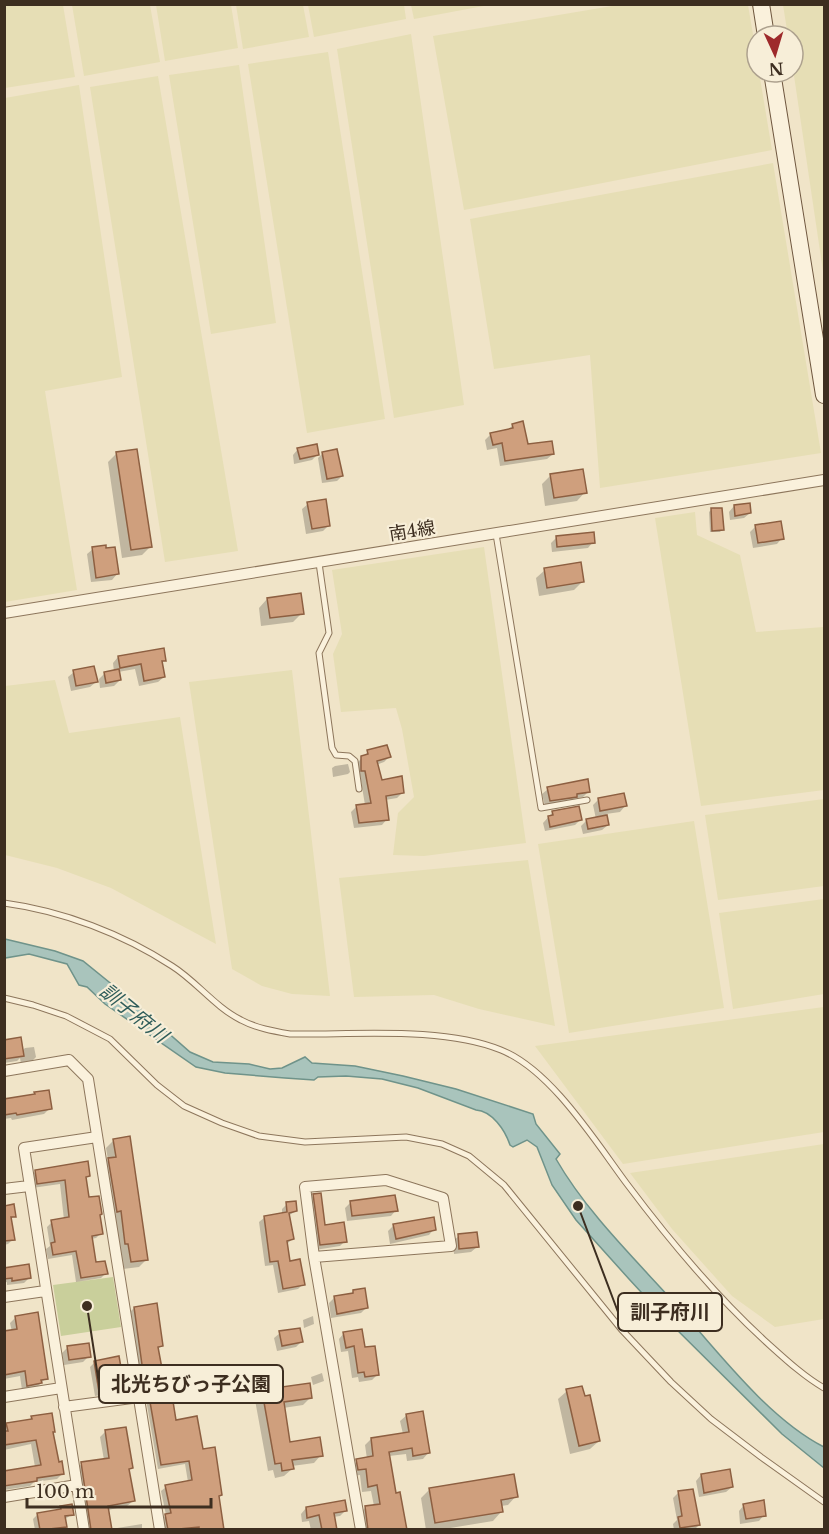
<svg xmlns="http://www.w3.org/2000/svg" width="829" height="1534" viewBox="0 0 829 1534" font-family="'Libre Baskerville','Noto Sans JP',serif">
	<style>
		.farmland { fill: #e6deb5 }
		.green { fill: #c9cf9b }
		.water { fill: #a9c4bc; stroke: #6f938a; stroke-width: 1.5 }
		.shadow { fill: #0003 }
		.building { fill: #cf9f7d; stroke: #8d5f41; stroke-width: 1.5 }
		.lines { fill: none; stroke-linecap: round; stroke-linejoin: round }
		.lane-casing { stroke: #8d765c; stroke-width: 7 }
		.street-casing { stroke: #8d765c; stroke-width: 12 }
		.secondary-casing { stroke: #6f573f; stroke-width: 18 }
		.lane { stroke: #faf1dc; stroke-width: 5 }
		.street { stroke: #faf1dc; stroke-width: 10 }
		.secondary { stroke: #faf1dc; stroke-width: 16 }
		.labels { text-anchor: middle; stroke-width: 4.5; stroke-linejoin: round; paint-order: stroke }
		.street-label { font-size: 18px; fill: #3d2e20; stroke: #f7eed8 }
		.water-label { font-size: 20px; font-style: italic; fill: #2f5d5a; stroke: #f7eed8 }
		.leader { fill: none; stroke: #3d2e20; stroke-width: 2 }
		.callout-dot { fill: #3d2e20; stroke: #f7eed8; stroke-width: 2 }
		.callout { fill: #f7eed8; stroke: #3d2e20; stroke-width: 2 }
		.callout-label { font-size: 20px; text-anchor: middle; font-weight: bold; fill: #3d2e20 }
	</style>
	<rect width="100%" height="100%" fill="#f0e4c8"/>
	<path class="farmland" d="M5 4 63 5 75 77 5 88Z
		M72 5H150L160 62 84 76Z
		M156 5H231L238 48 165 61Z
		M236 5H303L309 37 243 49Z
		M308 5H404L406 19 314 37Z
		M489 5 414 19 411 5 489 4Z
		M618 5H748L757 58V72H759L772 150 464 210 433 36Z
		M783 5H824V278L793 69V36H788Z
		M411 34 464 405 394 418 337 49Z
		M328 52 385 419 307 433 248 64Z
		M239 65 276 323 211 334 169 75Z
		M158 76 238 551 165 562 90 87Z
		M79 85 122 377 45 391 77 590 5 602V98Z
		M773 163 821 453 600 488 590 355 494 369 470 219Z
		M695 512 697 535 740 555 756 632 824 627V790L701 806 655 518Z
		M484 547 526 843 424 856 393 855 398 813 414 797 402 729 396 708 341 712 333 654 342 634 332 570Z
		M292 670 330 996 292 994 262 986 232 969 189 682Z
		M55 680 69 733 180 717 216 944 111 888 57 868 5 855V686Z
		M824 799V886L718 900 705 815Z
		M694 821 724 1008 569 1033 538 844Z
		M528 860 555 1026 479 1009 434 995 354 997 339 878Z
		M824 899V994L733 1009 719 913Z
		M824 1007V1132L623 1164 535 1046Z
		M824 1144V1319L775 1327 732 1296 672 1229 630 1173Z"/>
	<path class="green" d="M113 1277 121 1327 61 1336 53 1285Z"/>
	<path class="water" d="M5 939 55 951 83 961 125 995 190 1052 213 1062 249 1064 270 1069 282 1068 305 1057 312 1063 355 1066 403 1076 456 1089 533 1114 536 1124 560 1154 556 1159C586 1211 631 1255 671 1299 715 1348 767 1418 824 1447V1468L782 1434 665 1318 629 1279 576 1220 552 1185 537 1147 527 1140 513 1147 510 1145C505 1130 492 1111 476 1110L418 1088 382 1079 346 1076 318 1077 314 1080 285 1078 225 1073 196 1067 105 1004 87 987 79 985 67 964 29 954 5 958Z"/>
	<path class="shadow" d="M513 425 527 446 553 454 547 459 500 466 497 448 487 450 485 440 491 434 507 431Z
		M298 449 317 455 312 460 294 464 293 455Z
		M117 453 151 546 142 555 122 558 108 462Z
		M323 453 342 476 337 481 322 483 318 458Z
		M551 475 585 492 577 501 545 506 542 484Z
		M308 504 329 525 323 531 306 534 302 509Z
		M734 506 750 513 744 518 730 520 729 512Z
		M711 510 722 529 720 532H710L709 512Z
		M756 526 782 538 777 544 753 548 750 532Z
		M557 537 593 542 588 548 552 552 551 543Z
		M93 549 117 574 112 580 91 582 87 554Z
		M545 570 583 581 574 590 539 596 536 578Z
		M267 599 302 613 293 622 261 626 259 608Z
		M118 657 164 660 161 663 164 677 158 682 139 686 135 669 118 672 120 680 114 686 100 688 99 679 104 674 114 672 113 663Z
		M74 672 96 682 90 687 71 691 68 677Z
		M368 752 389 757 384 762 376 765 381 781 403 792 397 798 385 800 387 819 382 825 354 828 351 812 357 806 365 805 360 775 356 776 357 763Z
		M348 764 350 772 348 774 333 777 332 768 335 766Z
		M548 789 589 791 583 797 573 799 570 802 545 806 542 794Z
		M599 799 625 806 620 812 606 814 608 825 602 830 583 834 581 826 587 820 596 819 593 805Z
		M553 812 580 820 575 825 545 831 543 823Z
		M4 1040 22 1051 25 1048 34 1047 36 1057 30 1063 21 1064 20 1058 17 1061 4 1063Z
		M35 1093 50 1108 44 1114 12 1120 11 1118 4 1119V1099L32 1096Z
		M114 1140 147 1259 139 1267 123 1269 101 1167 108 1160 106 1148Z
		M36 1171 88 1176 84 1179 87 1199 101 1233 96 1238 91 1239 94 1264 106 1273 101 1278 76 1282 72 1255 48 1259 46 1249 50 1246 47 1227 52 1222 64 1220 60 1184 32 1188 31 1176Z
		M314 1195 324 1226 345 1241 340 1246 315 1250 309 1200Z
		M351 1202 396 1210 391 1216 347 1221 345 1208Z
		M287 1204 296 1211 288 1216 292 1239 287 1244 289 1263 303 1284 298 1289 278 1293 273 1265 265 1266 259 1222 264 1218 282 1215V1209Z
		M4 1207 14 1216 10 1220 13 1239 8 1244 4 1245Z
		M394 1225 434 1229 429 1235 390 1244 388 1231Z
		M459 1236 477 1247 471 1252 454 1254 453 1241Z
		M4 1270 29 1278 24 1283 7 1285V1282L4 1283Z
		M353 1292 367 1307 361 1313 331 1318 329 1303 334 1298 350 1295Z
		M134 1308 162 1345 157 1350 164 1391 175 1422 202 1451 220 1495 217 1498 222 1530H164L162 1520 166 1515 161 1491 166 1487 188 1482 185 1464 158 1469 143 1382 140 1383 130 1312Z
		M313 1316 314 1324 304 1328 303 1320Z
		M16 1317 46 1378 35 1389 22 1390 20 1376 4 1379V1333L12 1332 10 1323Z
		M280 1333 301 1342 296 1347 277 1351 274 1338Z
		M344 1333 364 1349 377 1375 372 1380 359 1382 358 1377 352 1378 348 1351 341 1352 339 1339Z
		M68 1347 89 1356 83 1362 64 1365 62 1353Z
		M95 1362 121 1379 116 1384V1388L111 1393 95 1396 90 1367Z
		M322 1373 324 1381 313 1385 311 1377Z
		M261 1381 280 1389 311 1397 303 1405 283 1408 288 1444 321 1455 314 1463 292 1466V1469L284 1476 275 1478 273 1470 268 1471 253 1389Z
		M567 1391 599 1441 590 1449 570 1454 558 1399Z
		M407 1415 429 1452 423 1459 407 1461 406 1454 389 1456 395 1494 405 1530H361L359 1514 365 1508 374 1506 371 1491 362 1492 360 1475 352 1476 351 1467 357 1461 367 1459 365 1445 371 1439 403 1434 400 1421Z
		M32 1417 52 1433 57 1464 63 1473 57 1479 34 1482 30 1486 4 1490V1472L35 1467 31 1444 4 1450V1425L28 1421Z
		M106 1431 131 1468 128 1471 133 1501 127 1506 108 1510 111 1529 142 1524V1530H85L76 1469 82 1464 104 1460 100 1437Z
		M701 1475 732 1487 726 1492 699 1497 696 1481Z
		M430 1489 516 1496 508 1505 501 1506V1512L493 1521 438 1530H426L421 1498Z
		M679 1492 699 1525 694 1530H674L673 1524 677 1520 673 1498Z
		M744 1505 764 1515 759 1521 740 1524 739 1511Z
		M61 1508 72 1514 64 1520 65 1526 62 1530H35L33 1519 38 1514 58 1511Z
		M306 1508 346 1510 340 1516 333 1517 335 1530H311L309 1521 302 1522 301 1514Z"/>
	<path class="building" d="M523 421 528 444 552 441 554 454 505 461 502 443 493 445 490 433 513 428 512 424Z
		M317 444 319 455 300 459 297 448Z
		M137 449 152 547 131 550 116 452Z
		M337 449 343 476 327 479 322 452Z
		M583 469 587 493 554 498 550 474Z
		M326 499 330 526 312 529 307 502Z
		M750 503 751 513 735 516 734 505Z
		M711 508H722L724 530 712 531Z
		M781 521 784 539 758 543 755 525Z
		M594 532 595 543 557 547 556 536Z
		M106 545V548L115 547 119 574 96 578 92 547Z
		M581 562 584 582 547 588 544 568Z
		M301 593 304 614 270 618 267 598Z
		M164 648 166 661H162L165 677 144 681 141 664 120 668 118 656Z
		M94 666 98 682 76 686 73 670Z
		M119 669 121 680 106 683 104 672Z
		M387 745 391 757 377 761 382 780 402 776 404 793 386 796 389 820 359 823 356 805 371 803 365 771H361V756L368 754 367 750Z
		M588 779 590 792 577 794V797L550 801 547 787Z
		M624 793 627 806 600 811 598 798Z
		M579 806 582 820 550 827 548 816 553 815 552 811Z
		M607 815 609 825 588 829 586 819Z
		M21 1037 24 1056 4 1059V1040Z
		M49 1090 52 1109 17 1115 16 1113 4 1115V1099L35 1094 34 1092Z
		M130 1136 148 1260 131 1262 128 1244H125L121 1211 117 1212 108 1158 116 1157 113 1139Z
		M88 1161 90 1176 86 1177 89 1197 99 1196 102 1214 100 1215 103 1234 92 1236 96 1262 105 1261 108 1274 81 1278 76 1251 53 1255 51 1243 55 1242 51 1220 69 1217 65 1180 37 1184 35 1170Z
		M321 1193 325 1225 344 1222 347 1242 320 1245 313 1194Z
		M395 1195 398 1211 352 1216 350 1201Z
		M296 1201 297 1211 289 1213 294 1239 287 1241 290 1261 300 1259 305 1285 283 1289 278 1261 270 1262 264 1216 287 1212 286 1202Z
		M14 1204 16 1217H11L15 1240 4 1241V1206Z
		M434 1217 436 1230 396 1239 393 1224Z
		M477 1232 479 1247 459 1249 458 1234Z
		M29 1264 31 1278 12 1281V1278L4 1279V1268Z
		M365 1288 368 1308 337 1314 334 1296 353 1293V1290Z
		M157 1303 163 1346 158 1347 166 1390 171 1389 176 1420 197 1416 203 1449 215 1447 222 1495 219 1496 224 1530H199V1527L168 1530 165 1514 171 1513 165 1485 192 1480 189 1461 161 1465 146 1379H144L134 1307Z
		M38 1312 48 1379 41 1380 42 1383 27 1386 25 1371 4 1375V1331L17 1329 15 1316Z
		M300 1328 303 1342 282 1346 279 1331Z
		M362 1329 365 1347 375 1346 379 1375 365 1377 364 1372 358 1373 354 1346 346 1348 343 1332Z
		M89 1343 91 1357 69 1360 67 1346Z
		M119 1356 123 1379 117 1380 118 1389 99 1392 94 1361Z
		M280 1376 282 1387 310 1383 312 1398 284 1402 290 1442 320 1437 323 1456 292 1460 294 1469 282 1471 281 1463 275 1464 260 1380Z
		M582 1386 585 1396 590 1395 600 1441 579 1446 566 1389Z
		M423 1411 430 1453 413 1456 412 1448 389 1452 396 1493 400 1492 407 1530H368L365 1506 380 1504 377 1485 368 1487 366 1469 358 1470 356 1459 373 1456 371 1438 409 1432 406 1414Z
		M52 1413 55 1432H53L59 1462 62 1461 64 1474 37 1478V1481L4 1486V1471L41 1465 36 1440 4 1445V1431H8L6 1423 32 1419 31 1416Z
		M126 1427 133 1468 129 1469 135 1501 108 1506 112 1530H91L81 1462 109 1458 105 1430Z
		M730 1469 733 1487 704 1493 701 1474Z
		M514 1474 518 1497 501 1500 503 1512 435 1523 429 1488Z
		M693 1489 700 1525 680 1528 678 1517 682 1516 678 1491Z
		M345 1500 347 1511 334 1513 337 1530H322L319 1515 307 1518 306 1507Z
		M764 1500 766 1516 746 1519 743 1504Z
		M72 1504 74 1515 65 1516 67 1527 40 1530 37 1513 61 1509 60 1506Z"/>
	<g class="lines">
		<defs>
			<path id="lane" d="M496 534 541 808 587 800
				M319 563 329 633 319 653 332 748 336 755 349 756 355 761 359 789
				M4 903C63 911 123 934 172 966 196 981 215 1007 241 1020 256 1028 273 1031 290 1034 354 1035 442 1026 501 1050 551 1070 595 1141 627 1184 669 1240 713 1293 764 1340 783 1357 803 1376 824 1388
				M4 998 33 1005 66 1016 110 1039 157 1085 184 1106 222 1123 259 1136 305 1142 406 1137 442 1144 469 1156 504 1185 621 1329 671 1382 711 1419 761 1457 824 1502"/>
			<path id="street" d="M4 613 824 480
				M4 1071 69 1060 88 1079 160 1530
				M4 1189 29 1186
				M314 1257 451 1246 443 1198 386 1180 305 1187 314 1257 361 1530
				M4 1297 45 1291
				M4 1397 61 1388
				M64 1407 139 1397
				M4 1497 77 1485
				M84 1530 24 1148 97 1137"/>
			<path id="secondary" d="M761 4 766 36
				M772 72 824 395"/>
		</defs>
		<use href="#lane" class="lane-casing"/>
		<use href="#street" class="street-casing"/>
		<use href="#secondary" class="secondary-casing"/>
		<use href="#lane" class="lane"/>
		<use href="#street" class="street"/>
		<use href="#secondary" class="secondary"/>
	</g>
	<g class="labels">
		<g class="street-label">
			<text transform="translate(412 531) rotate(-9)" y="6">南4線</text>
		</g>
		<g class="water-label">
			<text transform="translate(134 1013) rotate(39)" y="7">訓子府川</text>
		</g>
	</g>
	<path class="leader" d="M578 1206L618 1312M87 1306L99 1384"/>
	<g class="callout-dot">
		<circle cx="578" cy="1206" r="6"/>
		<circle cx="87" cy="1306" r="6"/>
	</g>
	<g class="callout">
		<rect x="618" y="1293" width="104" height="38" rx="6"/>
		<rect x="99" y="1365" width="184" height="38" rx="6"/>
	</g>
	<g class="callout-label">
		<text x="670" y="1319">訓子府川</text>
		<text x="191" y="1391">北光ちびっ子公園</text>
	</g>
	<rect width="829" height="1534" fill="none" stroke="#3d2e20" stroke-width="12"/>
	<g transform="translate(775 54) rotate(176)"><circle r="28" fill="#f7eed8" stroke="#ada18e" stroke-width="1.5"/>
	<path d="M0-4.5L10 22L0 15L-10 22Z" fill="#9e2a2b"/>
	<text y="-9" font-size="16" font-weight="bold" text-anchor="middle" fill="#3d2e20">N</text>
	</g>
	<path d="M27 1498v9h184v-9" fill="none" stroke="#3d2e20" stroke-width="3"/>
	<text x="36" y="1498" font-size="18" fill="#3d2e20" stroke="#f7eed8" stroke-width="4.5" paint-order="stroke">100 m</text>
</svg>
